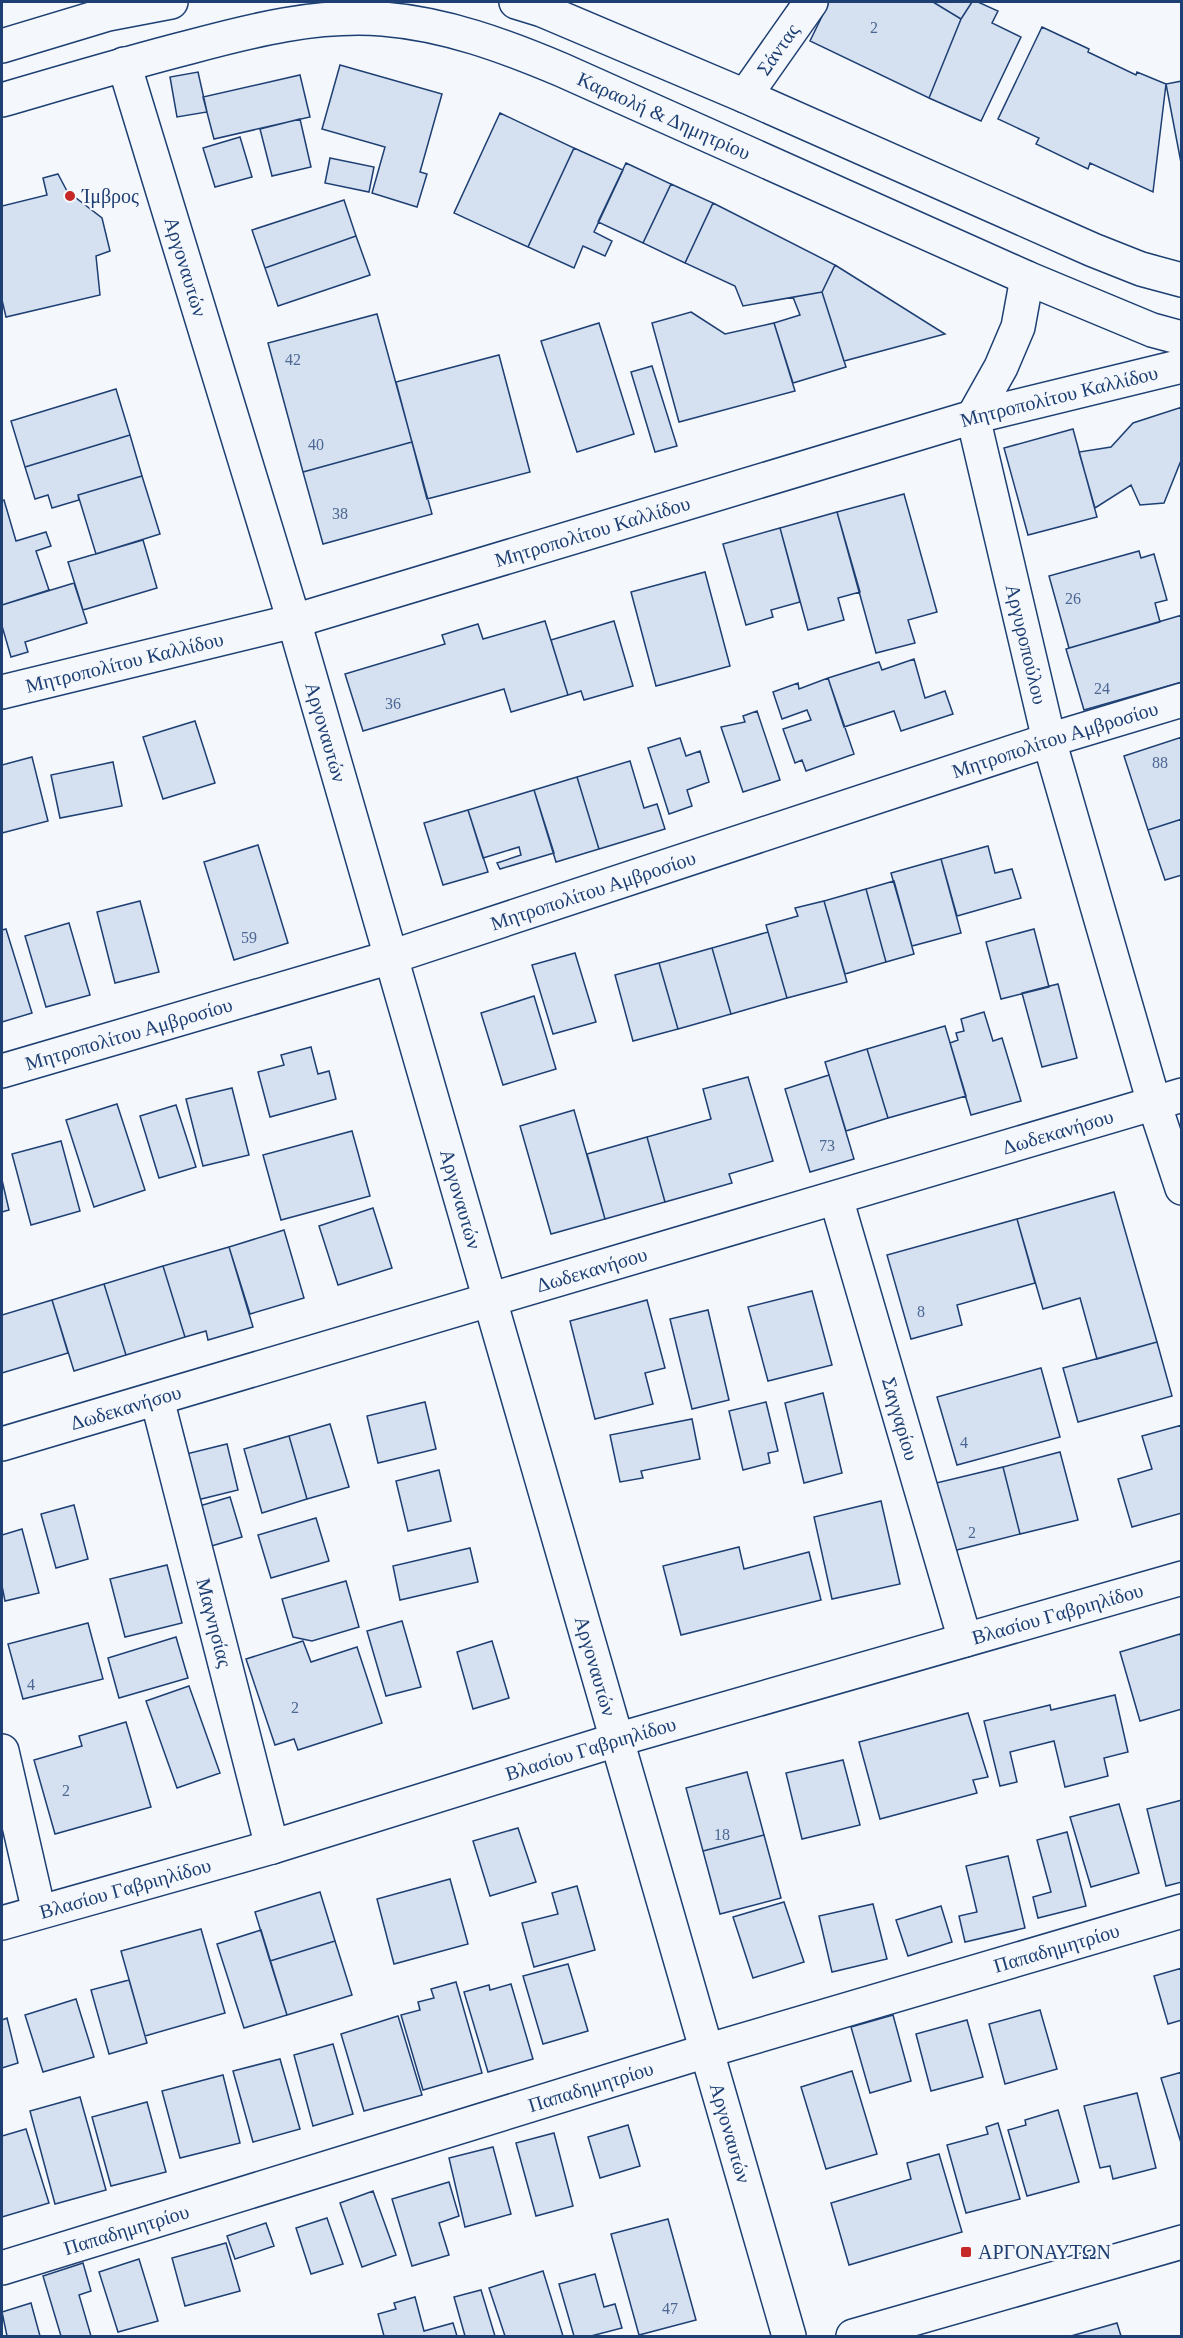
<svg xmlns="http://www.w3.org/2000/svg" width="1183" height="2338" viewBox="0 0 1183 2338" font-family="'Times New Roman',serif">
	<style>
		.building { fill: #d5e0f0; stroke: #1d3f73; stroke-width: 1.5 }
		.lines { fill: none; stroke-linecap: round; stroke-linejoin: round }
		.street-casing { stroke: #1d3f73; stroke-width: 36 }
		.secondary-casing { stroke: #1d3f73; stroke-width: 36 }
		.street { stroke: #f4f7fb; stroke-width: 33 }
		.secondary { stroke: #f4f7fb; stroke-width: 33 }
		.poi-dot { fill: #c62828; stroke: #f4f7fb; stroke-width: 2 }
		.labels { text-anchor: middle; stroke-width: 4.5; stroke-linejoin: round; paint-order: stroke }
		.number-label { font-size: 16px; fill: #4b6792 }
		.street-label { font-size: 20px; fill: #1d3f73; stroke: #f4f7fb }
		.poi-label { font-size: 20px; fill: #1d3f73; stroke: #f4f7fb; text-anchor: start }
	</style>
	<rect width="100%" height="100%" fill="#f4f7fb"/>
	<path class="building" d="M829 2H933L961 19 929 98 810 41Z
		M933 2H972L961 19Z
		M972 2H978L998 11 992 23 1021 37 981 121 929 98 961 19Z
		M1042 27 1089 49 1088 52 1136 75 1137 72 1166 84 1153 192 1090 163 1088 169 1036 144 1039 138 998 119Z
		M340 65 442 94 420 172 427 174 417 207 372 193 385 147 322 129Z
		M198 72 207 112 177 117 170 77Z
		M300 75 310 117 214 139 203 97Z
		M1182 81V168L1166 84Z
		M500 113 574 148 528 247 454 213Z
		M300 119 311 167 272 176 260 129Z
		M240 137 252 177 215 187 203 148Z
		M574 148 623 170 594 232 612 241 605 256 583 246 574 268 528 247Z
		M330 158 374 167 369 192 325 183Z
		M626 163 671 184 643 243 598 222Z
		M58 174 67 191 102 218 110 251 96 256 100 295 6 317 2 300V206L47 195 43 178Z
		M671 184 713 203 685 263 643 243Z
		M344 200 356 236 265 268 252 230Z
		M713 203 835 265 822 292 743 306 735 286 685 263Z
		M356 236 370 275 278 306 265 268Z
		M835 265 945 334 844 361 822 292Z
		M822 292 846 367 793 383 774 323 800 315 793 297Z
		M691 312 725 334 774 323 795 391 679 422 652 323Z
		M377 314 412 442 303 472 268 343Z
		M599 323 634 434 577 452 541 341Z
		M499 355 530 472 427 499 396 382Z
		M652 366 677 446 655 452 631 372Z
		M116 389 130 435 25 467 11 421Z
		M1182 407V458L1164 503 1140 505 1131 485 1095 508 1079 452 1111 447 1133 423Z
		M1073 429 1097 517 1028 535 1004 448Z
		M130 435 142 476 78 495 79 500 52 508 48 495 35 499 25 467Z
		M412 442 432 514 323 544 303 472Z
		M142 476 160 534 96 554 78 495Z
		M904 494 937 612 908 620 915 643 876 653 837 512Z
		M4 500 16 541 46 532 51 546 36 551 49 590 2 605V501Z
		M837 512 860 592 838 598 844 620 808 630 780 528Z
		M780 528 800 602 771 610 773 617 746 625 723 544Z
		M143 540 157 588 83 610 68 562Z
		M1139 551 1141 558 1154 554 1167 600 1155 603 1160 622 1069 648 1049 576Z
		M705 572 730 666 656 686 631 592Z
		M74 583 87 623 25 642 28 652 11 657 2 626V605Z
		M1182 615V682L1084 710 1066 649Z
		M545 621 568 695 511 712 504 689 363 731 345 674 445 644 442 635 478 624 483 639Z
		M614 621 633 686 584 700 581 691 568 695 551 640Z
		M914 659 925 698 945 691 953 714 901 731 894 711 844 727 828 678 879 662 882 670Z
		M828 678 854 754 806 771 802 760 795 763 783 729 811 720 807 710 782 719 773 692 798 683 799 689Z
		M757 711 780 780 743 792 721 727 745 722 743 716Z
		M195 721 215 783 163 799 143 737Z
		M1182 737V819L1148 830 1124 756Z
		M680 738 686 756 700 751 709 782 687 790 692 806 669 814 648 748Z
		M32 757 48 821 2 833V765Z
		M630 761 644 808 657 804 665 829 599 849 577 777Z
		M113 762 122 806 60 818 51 775Z
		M577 777 599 849 556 862 534 790Z
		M534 790 554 853 500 869 497 863 521 855 519 847 483 858 468 810Z
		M468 810 488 872 443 885 424 823Z
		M1182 819V875L1165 880 1148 830Z
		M258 845 288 943 234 960 204 862Z
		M988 846 995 873 1012 869 1021 898 957 916 941 859Z
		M941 859 961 933 912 946 891 873Z
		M894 881 914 954 886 962 866 889Z
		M866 889 886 962 845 974 824 901Z
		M140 901 159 972 115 983 97 912Z
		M824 901 847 982 787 998 766 925 798 916 795 908Z
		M69 923 90 995 46 1007 25 936Z
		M6 929 32 1013 2 1022V930Z
		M1034 929 1049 987 1001 999 986 942Z
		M768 932 787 998 731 1014 712 948Z
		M712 948 731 1014 678 1029 659 963Z
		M575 953 596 1022 553 1034 532 965Z
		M659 963 678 1029 633 1041 615 975Z
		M1058 984 1077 1058 1042 1067 1022 993Z
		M534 996 556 1069 503 1085 481 1013Z
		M984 1012 993 1041 1002 1038 1021 1101 971 1115 950 1043 958 1040 956 1033 964 1031 961 1019Z
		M945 1026 966 1096 888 1118 867 1049Z
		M311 1047 318 1074 329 1071 336 1099 270 1117 258 1072 284 1065 281 1055Z
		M867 1049 888 1118 846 1131 825 1062Z
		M829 1075 854 1159 810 1172 785 1089Z
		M748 1077 773 1161 729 1174 732 1183 665 1202 647 1137 711 1119 703 1089Z
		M232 1088 249 1155 203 1166 186 1099Z
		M117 1104 145 1190 94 1207 66 1120Z
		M176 1105 196 1167 159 1178 140 1116Z
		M574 1110 605 1219 551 1234 520 1126Z
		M352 1131 370 1196 281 1220 263 1155Z
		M647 1137 665 1202 605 1219 587 1154Z
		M61 1141 80 1211 31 1225 12 1154Z
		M2 1180 9 1210 2 1212Z
		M1114 1192 1157 1342 1097 1359 1080 1298 1043 1309 1017 1219Z
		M373 1208 392 1268 338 1285 319 1226Z
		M1017 1219 1035 1283 957 1305 962 1325 911 1339 887 1255Z
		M284 1230 304 1298 250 1314 229 1247Z
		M229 1247 253 1327 208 1340 206 1331 185 1337 163 1266Z
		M163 1266 185 1337 126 1355 104 1284Z
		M104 1284 126 1355 74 1371 52 1300Z
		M812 1291 832 1365 768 1381 748 1307Z
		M52 1300 68 1353 2 1373V1315Z
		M647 1300 665 1368 645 1373 653 1404 595 1419 570 1321Z
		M708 1310 729 1400 692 1409 670 1319Z
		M1157 1342 1172 1396 1078 1422 1063 1368Z
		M1041 1368 1060 1437 957 1465 937 1397Z
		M823 1393 842 1473 804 1483 785 1403Z
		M425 1402 436 1449 378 1463 367 1416Z
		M766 1402 778 1451 768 1453 770 1463 743 1470 729 1411Z
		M692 1419 700 1459 641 1471 643 1478 620 1482 610 1435Z
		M330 1424 349 1487 307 1499 289 1436Z
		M1182 1425V1513L1132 1527 1118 1479 1152 1469 1142 1436Z
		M289 1436 307 1499 262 1513 244 1449Z
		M227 1444 238 1490 193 1501 182 1455Z
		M1060 1452 1078 1520 1020 1534 1003 1467Z
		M1003 1467 1020 1534 949 1552 932 1484Z
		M439 1470 451 1521 408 1531 396 1481Z
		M230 1497 242 1537 208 1547 196 1507Z
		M881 1501 900 1584 832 1599 814 1517Z
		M74 1505 88 1559 56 1568 41 1514Z
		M316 1518 329 1561 271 1578 258 1535Z
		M22 1529 39 1593 5 1601 2 1586V1535Z
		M739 1547 744 1569 809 1552 821 1600 681 1635 663 1566Z
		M470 1548 478 1582 400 1600 393 1566Z
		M167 1565 182 1623 125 1637 110 1579Z
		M346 1581 359 1627 312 1641 293 1637 282 1599Z
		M402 1621 421 1687 386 1696 367 1631Z
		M88 1623 103 1679 23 1699 8 1644Z
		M1180 1634 1182 1641V1709L1140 1721 1120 1652Z
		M176 1637 188 1678 119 1698 108 1658Z
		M303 1641 311 1662 357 1647 382 1723 298 1750 294 1739 275 1745 246 1659Z
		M492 1641 509 1698 473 1709 457 1652Z
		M189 1686 220 1773 177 1788 146 1701Z
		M1115 1695 1128 1752 1104 1758 1108 1776 1065 1787 1054 1741 1010 1752 1017 1782 1000 1786 984 1721 1050 1705 1051 1710Z
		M968 1713 988 1777 973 1780 977 1793 880 1819 859 1742Z
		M126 1722 151 1807 55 1834 34 1760 82 1746 79 1736Z
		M843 1760 860 1825 802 1839 786 1773Z
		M747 1772 764 1835 703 1851 686 1788Z
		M1182 1800V1882L1166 1886 1147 1809Z
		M1119 1804 1139 1873 1091 1887 1070 1817Z
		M518 1828 536 1882 490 1896 473 1841Z
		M1067 1832 1086 1906 1038 1918 1033 1897 1051 1892 1037 1840Z
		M764 1835 781 1898 720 1914 703 1851Z
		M1008 1856 1025 1928 965 1942 959 1916 977 1912 966 1866Z
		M450 1879 468 1944 394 1964 377 1899Z
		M577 1886 595 1950 534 1967 522 1923 558 1914 552 1893Z
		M320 1892 335 1941 270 1961 255 1912Z
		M784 1902 804 1962 753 1978 733 1917Z
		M873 1904 887 1959 832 1972 819 1916Z
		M941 1906 952 1942 908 1956 896 1920Z
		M201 1929 225 2013 145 2036 121 1951Z
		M261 1930 287 2015 244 2028 217 1944Z
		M335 1941 352 1995 287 2015 270 1961Z
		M568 1964 588 2031 543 2044 523 1976Z
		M1182 1968V2020L1168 2024 1154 1976Z
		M129 1980 147 2043 109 2054 91 1990Z
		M456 1982 482 2073 423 2090 401 2015 420 2010 418 2002 434 1998 431 1989Z
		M511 1984 533 2059 488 2072 464 1992 489 1985 490 1990Z
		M76 1999 94 2057 43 2072 25 2015Z
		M1040 2010 1057 2069 1005 2084 989 2024Z
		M893 2015 911 2081 870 2093 851 2027Z
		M398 2016 422 2095 364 2111 341 2034Z
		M7 2018 18 2063 2 2068V2020Z
		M967 2020 983 2077 931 2091 916 2034Z
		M333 2044 353 2114 313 2126 294 2055Z
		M280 2059 300 2129 253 2142 233 2071Z
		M852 2071 877 2154 826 2169 801 2087Z
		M1182 2072V2146L1161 2078Z
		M223 2075 240 2143 180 2158 162 2091Z
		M1137 2093 1156 2168 1113 2179 1110 2166 1100 2168 1084 2106Z
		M80 2097 106 2190 55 2204 30 2111Z
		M147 2102 166 2172 111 2186 92 2117Z
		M1058 2110 1079 2182 1027 2196 1008 2130 1026 2125 1025 2120Z
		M998 2123 1020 2199 966 2213 947 2145 988 2134 986 2127Z
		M628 2125 640 2166 600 2178 588 2137Z
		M26 2129 49 2203 2 2217V2136Z
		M554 2133 573 2206 536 2216 516 2143Z
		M493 2147 511 2214 465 2227 449 2158Z
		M939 2154 962 2232 849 2265 831 2203 911 2179 907 2163Z
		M449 2182 459 2216 439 2223 449 2255 412 2266 392 2199Z
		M373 2191 396 2255 362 2267 340 2203Z
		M327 2218 343 2264 311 2274 296 2228Z
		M668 2219 696 2320 639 2335 611 2234Z
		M266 2223 274 2246 235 2259 227 2236Z
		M226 2243 240 2291 185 2306 172 2258Z
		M139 2259 158 2321 118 2332 99 2272Z
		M83 2263 91 2291 79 2295 91 2336H61L43 2276Z
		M543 2271 563 2336H505L489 2288Z
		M595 2274 604 2307 615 2304 622 2328 591 2336H574L559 2284Z
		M481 2290 495 2336H465L454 2297Z
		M415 2297 424 2331 453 2323 457 2336H384L378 2314 396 2309 394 2303Z
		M31 2303 40 2336H7L2 2312Z
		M1117 2323 1121 2336H1071Z"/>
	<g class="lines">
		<defs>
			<g id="street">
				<path id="s1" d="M124 64 294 621 789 2336"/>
				<path id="s2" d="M745 96 811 2"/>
				<path id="s3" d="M1027 278 1018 327 1001 367 973 417 1049 740 1154 1103 1182 1188"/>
				<path id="s4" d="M2 692 294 621 973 417 1182 366"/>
				<path id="s5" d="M2 1071 391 957 1049 740 1182 700"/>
				<path id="s6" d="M836 1198 965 1640"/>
				<path id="s7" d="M157 1399 272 1847"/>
				<path id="s8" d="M2 1444 1182 1095"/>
				<path d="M2 1751 39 1912"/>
				<path id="s9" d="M2 1923 272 1847 616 1740 1182 1578"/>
				<path id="s10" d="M2 2268 706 2051 1182 1911"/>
			</g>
			<g id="secondary">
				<path d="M516 2 542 10 745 96 1093 250 1141 269 1182 280"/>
				<path d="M2 46 108 14 171 2"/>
				<path id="s11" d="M2 100C64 82 127 63 190 47 253 30 317 14 383 19 446 24 505 46 562 70L1027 278 1152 330 1182 338"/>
				<path d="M853 2336 1182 2242"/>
			</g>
		</defs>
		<use href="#street" class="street-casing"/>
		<use href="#secondary" class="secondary-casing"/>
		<use href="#street" class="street"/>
		<use href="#secondary" class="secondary"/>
	</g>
	<g class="poi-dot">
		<circle cx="70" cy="196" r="6"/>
		<rect x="960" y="2246" width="12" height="12" rx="3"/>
	</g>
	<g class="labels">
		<g class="number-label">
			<text x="874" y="33">2</text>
			<text x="293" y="365">42</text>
			<text x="316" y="450">40</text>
			<text x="340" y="519">38</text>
			<text x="1073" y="604">26</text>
			<text x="1102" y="694">24</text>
			<text x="393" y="709">36</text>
			<text x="1160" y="768">88</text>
			<text x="249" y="943">59</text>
			<text x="827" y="1151">73</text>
			<text x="921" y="1317">8</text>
			<text x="964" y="1448">4</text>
			<text x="972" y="1538">2</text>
			<text x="31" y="1690">4</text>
			<text x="295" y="1713">2</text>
			<text x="66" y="1796">2</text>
			<text x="722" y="1840">18</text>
			<text x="670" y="2314">47</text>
		</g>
		<g class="street-label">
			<text dy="7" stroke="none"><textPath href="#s2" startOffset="57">Σάντας</textPath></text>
			<text dy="7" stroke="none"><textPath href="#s11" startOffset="690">Καραολή &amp; Δημητρίου</textPath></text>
			<text dy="7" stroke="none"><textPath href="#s1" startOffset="212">Αργοναυτών</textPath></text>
			<text dy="7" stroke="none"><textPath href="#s4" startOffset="1098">Μητροπολίτου Καλλίδου</textPath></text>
			<text dy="7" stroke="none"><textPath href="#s4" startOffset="612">Μητροπολίτου Καλλίδου</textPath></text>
			<text dy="7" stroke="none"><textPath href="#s3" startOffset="384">Αργυροπούλου</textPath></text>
			<text dy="7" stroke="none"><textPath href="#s4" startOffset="126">Μητροπολίτου Καλλίδου</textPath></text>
			<text dy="7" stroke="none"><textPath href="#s1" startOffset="698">Αργοναυτών</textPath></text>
			<text dy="7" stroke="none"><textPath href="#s5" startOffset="1104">Μητροπολίτου Αμβροσίου</textPath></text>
			<text dy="7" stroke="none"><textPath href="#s5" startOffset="618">Μητροπολίτου Αμβροσίου</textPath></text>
			<text dy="7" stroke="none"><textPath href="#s5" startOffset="132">Μητροπολίτου Αμβροσίου</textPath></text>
			<text dy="7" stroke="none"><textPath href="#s8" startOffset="1101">Δωδεκανήσου</textPath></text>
			<text dy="7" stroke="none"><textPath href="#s1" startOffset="1184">Αργοναυτών</textPath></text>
			<text dy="7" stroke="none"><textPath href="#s8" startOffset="615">Δωδεκανήσου</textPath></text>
			<text dy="7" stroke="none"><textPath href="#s8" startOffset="129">Δωδεκανήσου</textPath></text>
			<text dy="7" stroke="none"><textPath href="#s6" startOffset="230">Σαγγαρίου</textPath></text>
			<text dy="7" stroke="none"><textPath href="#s9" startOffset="1100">Βλασίου Γαβριηλίδου</textPath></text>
			<text dy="7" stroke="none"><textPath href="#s7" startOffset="231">Μαγνησίας</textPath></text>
			<text dy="7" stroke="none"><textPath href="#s1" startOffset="1670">Αργοναυτών</textPath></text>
			<text dy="7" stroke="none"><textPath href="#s9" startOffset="614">Βλασίου Γαβριηλίδου</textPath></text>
			<text dy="7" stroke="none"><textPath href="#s9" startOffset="128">Βλασίου Γαβριηλίδου</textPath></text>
			<text dy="7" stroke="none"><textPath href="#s10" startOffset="1102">Παπαδημητρίου</textPath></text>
			<text dy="7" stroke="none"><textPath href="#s10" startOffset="616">Παπαδημητρίου</textPath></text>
			<text dy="7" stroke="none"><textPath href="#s1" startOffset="2156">Αργοναυτών</textPath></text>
			<text dy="7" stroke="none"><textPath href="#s10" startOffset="130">Παπαδημητρίου</textPath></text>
		</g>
		<g class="poi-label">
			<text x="82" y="203">Ίμβρος</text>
			<text x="978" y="2259">ΑΡΓΟΝΑΥΤΩΝ</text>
		</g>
	</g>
	<rect width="1183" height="2338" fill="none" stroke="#1d3f73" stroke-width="6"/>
</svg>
